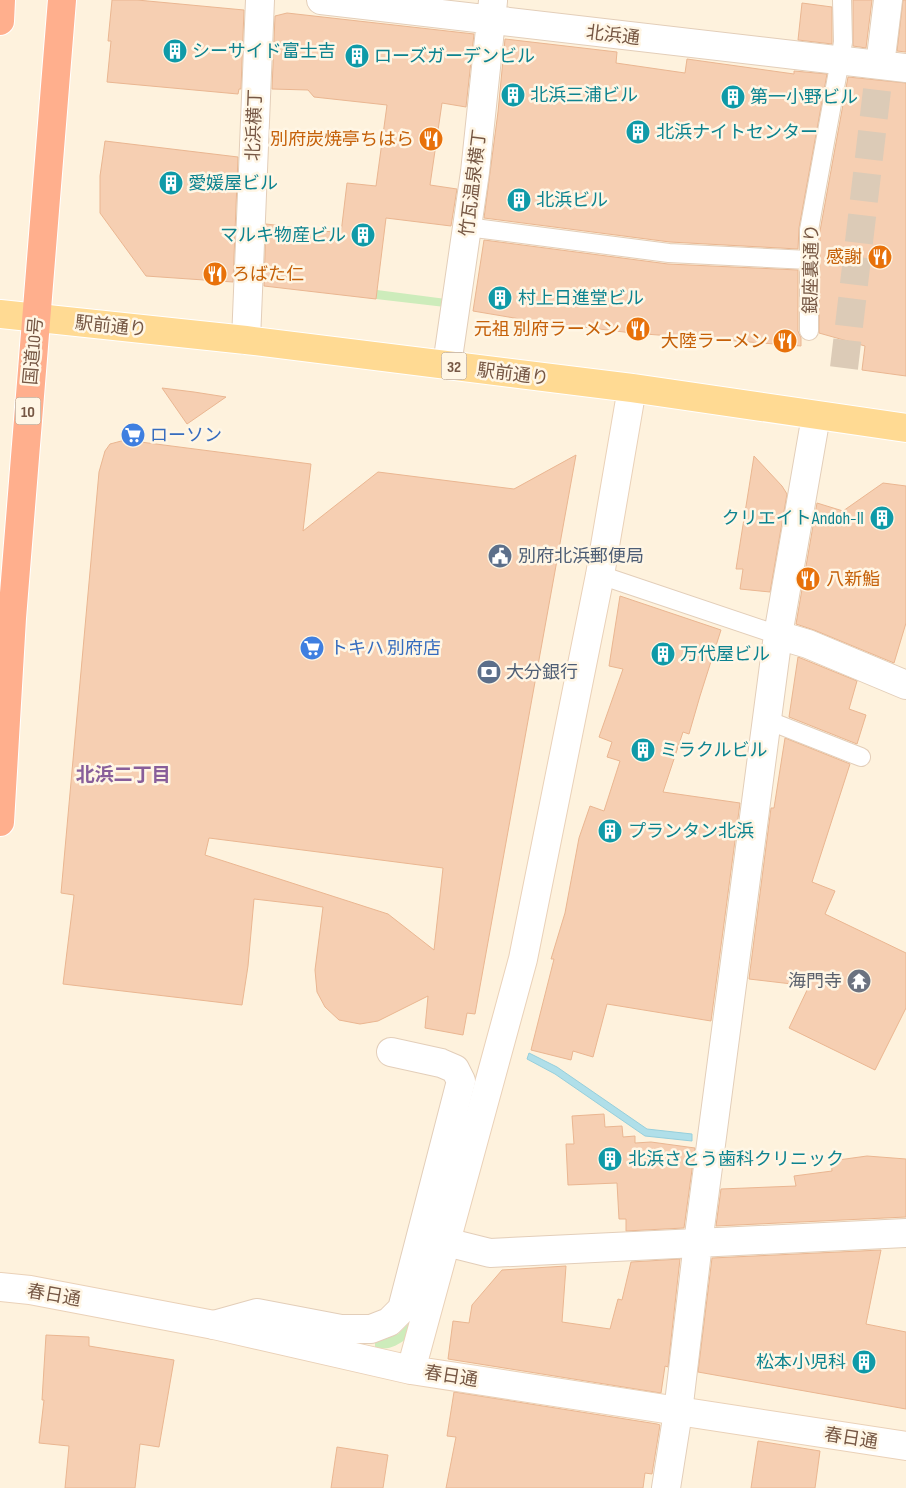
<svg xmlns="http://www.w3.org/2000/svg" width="906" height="1488" viewBox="0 0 906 1488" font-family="'Sofia Sans Condensed','Noto Sans JP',sans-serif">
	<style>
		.green { fill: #cdecbb }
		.water { fill: #b0dfe9; stroke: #96cfdc }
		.building { fill: #f6cfb2; stroke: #eab691; fill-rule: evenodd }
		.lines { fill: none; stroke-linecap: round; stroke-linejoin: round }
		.street-tunnel { stroke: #dccbb7; stroke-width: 28; stroke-dasharray: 28 14; stroke-linecap: butt }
		.lane-casing { stroke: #e3ceb9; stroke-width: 20 }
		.street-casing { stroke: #e3ceb9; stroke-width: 30 }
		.secondary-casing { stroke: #ead1b8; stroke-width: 30 }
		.primary-casing { stroke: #fff; stroke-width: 30 }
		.highway-casing { stroke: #fff; stroke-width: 30 }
		.lane { stroke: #fff; stroke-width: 18 }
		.street { stroke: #fff; stroke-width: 28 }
		.secondary { stroke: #fff; stroke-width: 28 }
		.primary { stroke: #ffda93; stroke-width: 28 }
		.highway { stroke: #ffaf8d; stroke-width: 28 }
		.labels { text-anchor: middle; stroke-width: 5; stroke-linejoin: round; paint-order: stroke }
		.shield { fill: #fff6e5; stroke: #9f8774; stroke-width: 1 }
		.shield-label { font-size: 16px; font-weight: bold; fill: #765744 }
		.street-label { font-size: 18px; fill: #765744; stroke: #fff6e5 }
		.culture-label { font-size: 18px; fill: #0d838f; stroke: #fff6e5; text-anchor: start }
		.food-label { font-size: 18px; fill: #c56008; stroke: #fff6e5; text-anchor: end }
		.shop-label { font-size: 18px; fill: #366cbe; stroke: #fff6e5; text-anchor: start }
		.service-label { font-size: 18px; fill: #4e5e75; stroke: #fff6e5; text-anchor: start }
		.worship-label { font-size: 18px; fill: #5b616d; stroke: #fff6e5; text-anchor: end }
		.neighbourhood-label { font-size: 19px; font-weight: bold; fill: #885e9a; stroke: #fff6e5 }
	</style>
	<rect width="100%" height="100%" fill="#fef2dd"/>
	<path class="green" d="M377 290 446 299 445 307 376 299Z
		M411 1321 406 1339C396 1346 388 1351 375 1347V1343L398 1334Z"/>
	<path class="water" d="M529 1053 557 1067 647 1129 692 1134V1141L645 1136 555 1074 527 1059Z"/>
	<path class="building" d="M112 0H137L244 10 241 89H239L238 94 107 82 111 41H108Z
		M853 0H872L866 48 853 46Z
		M903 0H906V52L897 51Z
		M802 3 832 7V44L798 40Z
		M287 13 474 34 466 107 442 103 430 185 457 189 451 226 386 218 376 299 264 286 266 224 341 233 347 183 376 186 387 105 314 97 308 90 272 89 275 16Z
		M505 39 617 52 616 63 685 73 687 59 794 74V71L827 74 799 228 798 249 670 242 484 218 498 112Z
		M848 77 906 83V376L862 370 865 346 819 333 820 231Z
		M105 141 238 157 233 282 146 276 100 213V176Z
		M484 240 668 264 798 270V331L801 338V346L632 333 526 320 473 311Z
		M162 388 194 392 226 397 187 424Z
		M125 440 311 464 303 531 378 472 514 489 576 455 475 1014 467 1013 463 1035 425 1028 428 996 378 1021 360 1024 339 1020 325 1007 317 992 315 970 323 907 254 899 248 966 242 1005 63 984 74 895 61 893 99 472 105 451 110 444ZM209 838 443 868 434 950 388 914 205 855Z
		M754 456 782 486 787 494 770 592 740 589 743 569H736Z
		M883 483 906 486V623L894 663 814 630 796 624 817 503 843 511Z
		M620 596 721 630 700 696 689 734 683 732 663 792 740 803 711 1021 607 1004 593 1057 573 1051 571 1060 531 1050 554 959H551L565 913 579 838 590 806 604 811 620 761 607 757 612 742 599 737 623 669 609 666Z
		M798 657 857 681 849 709 866 715 857 744 789 717Z
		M785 738 850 764 812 882 835 891 825 914 906 953V1008L875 1070 789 1028 809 986 749 979 771 808H774Z
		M604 1114 605 1127 622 1126 623 1137 635 1136V1143L651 1142 695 1148 684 1228 626 1231V1219H619L617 1183 568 1185 566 1144H574L572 1116Z
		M867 1156 906 1159V1217L716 1226 721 1189 796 1186 794 1176 832 1171 831 1161Z
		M881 1250 866 1324 906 1332V1409L698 1372 712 1258Z
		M680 1259 668 1367 665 1366 661 1393 448 1359 453 1321 469 1323 472 1305 502 1270 566 1266 562 1322 610 1329 618 1299 622 1300 631 1262Z
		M46 1335 89 1337V1346L174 1360 159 1447 140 1444 135 1488H65L69 1446 39 1443 44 1400H42Z
		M454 1392 657 1424 660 1425 652 1474 645 1473 643 1488H446L456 1437 447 1436Z
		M758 1441 820 1451 815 1488H751Z
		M337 1447 388 1455 383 1488H331Z"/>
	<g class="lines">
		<path class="street-tunnel" d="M844 368 880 65"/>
		<defs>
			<path id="lane" d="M467 227 669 253 809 260
				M809 331V230L840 60 843 42 842 0
				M600 575 778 635
				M767 720 861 757"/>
			<path id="street" d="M321 0 906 68
				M880 65 888 0
				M246 340 260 0
				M447 365 475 172 493 1
				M778 635 808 644 906 685
				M446 1242 490 1253 906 1233
				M214 1325 257 1313 341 1329H371L389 1322 402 1309 461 1081 455 1069 441 1063 391 1052
				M666 1488 678 1412 698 1243 778 635 816 416"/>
			<path id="secondary" d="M0 1287 30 1290 214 1325 411 1370 906 1446
				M411 1370 523 959 600 575 632 388"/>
			<path id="primary" d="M0 314 246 340 632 388 906 428"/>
			<path id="highway" d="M0 21 1 0
				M0 822 12 618 62 0"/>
		</defs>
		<use href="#lane" class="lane-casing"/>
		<use href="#street" class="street-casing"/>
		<use href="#secondary" class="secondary-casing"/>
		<use href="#primary" class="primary-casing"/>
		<use href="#highway" class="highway-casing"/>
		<use href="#lane" class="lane"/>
		<use href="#street" class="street"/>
		<use href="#secondary" class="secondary"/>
		<use href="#primary" class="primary"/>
		<use href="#highway" class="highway"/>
	</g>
	<defs>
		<symbol id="building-disc" viewBox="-11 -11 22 22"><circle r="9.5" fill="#0f9aa8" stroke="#fff6e5"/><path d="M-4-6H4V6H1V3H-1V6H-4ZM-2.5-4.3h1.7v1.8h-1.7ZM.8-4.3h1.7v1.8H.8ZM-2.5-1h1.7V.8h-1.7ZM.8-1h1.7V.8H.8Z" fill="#fff"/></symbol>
		<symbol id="restaurant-disc" viewBox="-11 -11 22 22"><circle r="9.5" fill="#e8710a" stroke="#fff6e5"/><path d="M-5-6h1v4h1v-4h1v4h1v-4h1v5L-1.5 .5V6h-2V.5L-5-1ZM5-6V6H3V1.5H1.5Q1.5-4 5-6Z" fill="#fff"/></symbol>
		<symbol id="supermarket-disc" viewBox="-11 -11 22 22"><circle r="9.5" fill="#3f7fe0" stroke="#fff6e5"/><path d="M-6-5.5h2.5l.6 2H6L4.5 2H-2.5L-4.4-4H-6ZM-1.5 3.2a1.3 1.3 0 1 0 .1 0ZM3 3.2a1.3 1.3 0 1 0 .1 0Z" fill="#fff"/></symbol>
		<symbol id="civic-disc" viewBox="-11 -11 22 22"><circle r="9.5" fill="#5c6f8a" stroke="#fff6e5"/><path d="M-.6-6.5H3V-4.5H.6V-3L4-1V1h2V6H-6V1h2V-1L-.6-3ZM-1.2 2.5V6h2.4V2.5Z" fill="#fff"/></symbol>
		<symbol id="bank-disc" viewBox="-11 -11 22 22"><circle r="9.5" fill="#5c6f8a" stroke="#fff6e5"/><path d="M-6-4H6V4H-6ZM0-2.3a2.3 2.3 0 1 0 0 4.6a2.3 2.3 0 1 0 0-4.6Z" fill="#fff"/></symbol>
		<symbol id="temple-disc" viewBox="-11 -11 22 22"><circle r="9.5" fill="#6b7280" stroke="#fff6e5"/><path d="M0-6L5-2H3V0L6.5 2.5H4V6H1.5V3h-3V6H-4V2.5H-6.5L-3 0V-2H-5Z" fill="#fff"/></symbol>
	</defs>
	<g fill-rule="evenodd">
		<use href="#building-disc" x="161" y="37" width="28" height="28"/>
		<use href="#building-disc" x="343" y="42" width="28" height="28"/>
		<use href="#building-disc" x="499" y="81" width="28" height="28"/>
		<use href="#building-disc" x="719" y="83" width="28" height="28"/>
		<use href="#building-disc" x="624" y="118" width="28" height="28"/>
		<use href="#restaurant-disc" x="417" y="125" width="28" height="28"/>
		<use href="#building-disc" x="157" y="169" width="28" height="28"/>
		<use href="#building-disc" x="505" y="186" width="28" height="28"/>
		<use href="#building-disc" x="349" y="221" width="28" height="28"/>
		<use href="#restaurant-disc" x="866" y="243" width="28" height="28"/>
		<use href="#restaurant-disc" x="201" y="260" width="28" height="28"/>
		<use href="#building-disc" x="486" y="284" width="28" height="28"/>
		<use href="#restaurant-disc" x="624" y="315" width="28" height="28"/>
		<use href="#restaurant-disc" x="771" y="327" width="28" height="28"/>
		<use href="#supermarket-disc" x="119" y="421" width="28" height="28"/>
		<use href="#building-disc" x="868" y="504" width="28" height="28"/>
		<use href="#civic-disc" x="486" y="542" width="28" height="28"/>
		<use href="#restaurant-disc" x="794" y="565" width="28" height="28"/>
		<use href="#supermarket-disc" x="298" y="634" width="28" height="28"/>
		<use href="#building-disc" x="649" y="640" width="28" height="28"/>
		<use href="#bank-disc" x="475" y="658" width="28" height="28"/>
		<use href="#building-disc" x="629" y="736" width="28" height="28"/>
		<use href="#building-disc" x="596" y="817" width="28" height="28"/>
		<use href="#temple-disc" x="845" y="967" width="28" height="28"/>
		<use href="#building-disc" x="596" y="1145" width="28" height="28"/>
		<use href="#building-disc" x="850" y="1348" width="28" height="28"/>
	</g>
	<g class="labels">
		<g class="shield">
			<rect x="441.5" y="352.5" width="25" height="27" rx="4"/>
			<rect x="15.5" y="397.5" width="25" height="27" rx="4"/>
		</g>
		<g class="shield-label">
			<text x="454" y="372">32</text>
			<text x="28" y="417">10</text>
		</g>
		<g class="street-label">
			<text transform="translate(613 35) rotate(7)" y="6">北浜通</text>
			<text transform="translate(254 125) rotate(-88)" y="6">北浜横丁</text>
			<text transform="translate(473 183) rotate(-83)" y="6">竹瓦温泉横丁</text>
			<text transform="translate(811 269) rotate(-89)" y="6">銀座裏通り</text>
			<text transform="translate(111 326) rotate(6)" y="6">駅前通り</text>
			<text transform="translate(33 351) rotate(-85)" y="6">国道10号</text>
			<text transform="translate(513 374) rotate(7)" y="6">駅前通り</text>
			<text transform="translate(54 1295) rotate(10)" y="6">春日通</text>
			<text transform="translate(451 1376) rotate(9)" y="6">春日通</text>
			<text transform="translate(851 1438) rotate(9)" y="6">春日通</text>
		</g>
		<g class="culture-label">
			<text x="192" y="57">シーサイド富士吉</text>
			<text x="374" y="62">ローズガーデンビル</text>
			<text x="530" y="101">北浜三浦ビル</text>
			<text x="750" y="103">第一小野ビル</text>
			<text x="656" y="138">北浜ナイトセンター</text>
			<text x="188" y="189">愛媛屋ビル</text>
			<text x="536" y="206">北浜ビル</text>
			<text x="346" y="241" text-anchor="end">マルキ物産ビル</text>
			<text x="518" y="304">村上日進堂ビル</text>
			<text x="864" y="524" text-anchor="end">クリエイトAndoh-II</text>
			<text x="680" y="660">万代屋ビル</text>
			<text x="660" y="756">ミラクルビル</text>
			<text x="628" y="837">プランタン北浜</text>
			<text x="628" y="1165">北浜さとう歯科クリニック</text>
			<text x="846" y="1368" text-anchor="end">松本小児科</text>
		</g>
		<g class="food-label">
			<text x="414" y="145">別府炭焼亭ちはら</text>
			<text x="862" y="263">感謝</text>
			<text x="232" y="280" text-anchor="start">ろばた仁</text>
			<text x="620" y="335">元祖 別府ラーメン</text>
			<text x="768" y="347">大陸ラーメン</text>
			<text x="826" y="585" text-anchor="start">八新鮨</text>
		</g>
		<g class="shop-label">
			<text x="150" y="441">ローソン</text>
			<text x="330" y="654">トキハ 別府店</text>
		</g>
		<g class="service-label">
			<text x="518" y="562">別府北浜郵便局</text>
			<text x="506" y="678">大分銀行</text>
		</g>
		<g class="worship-label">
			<text x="842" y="987">海門寺</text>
		</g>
		<g class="neighbourhood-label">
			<text x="123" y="781">北浜二丁目</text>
		</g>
	</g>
</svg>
